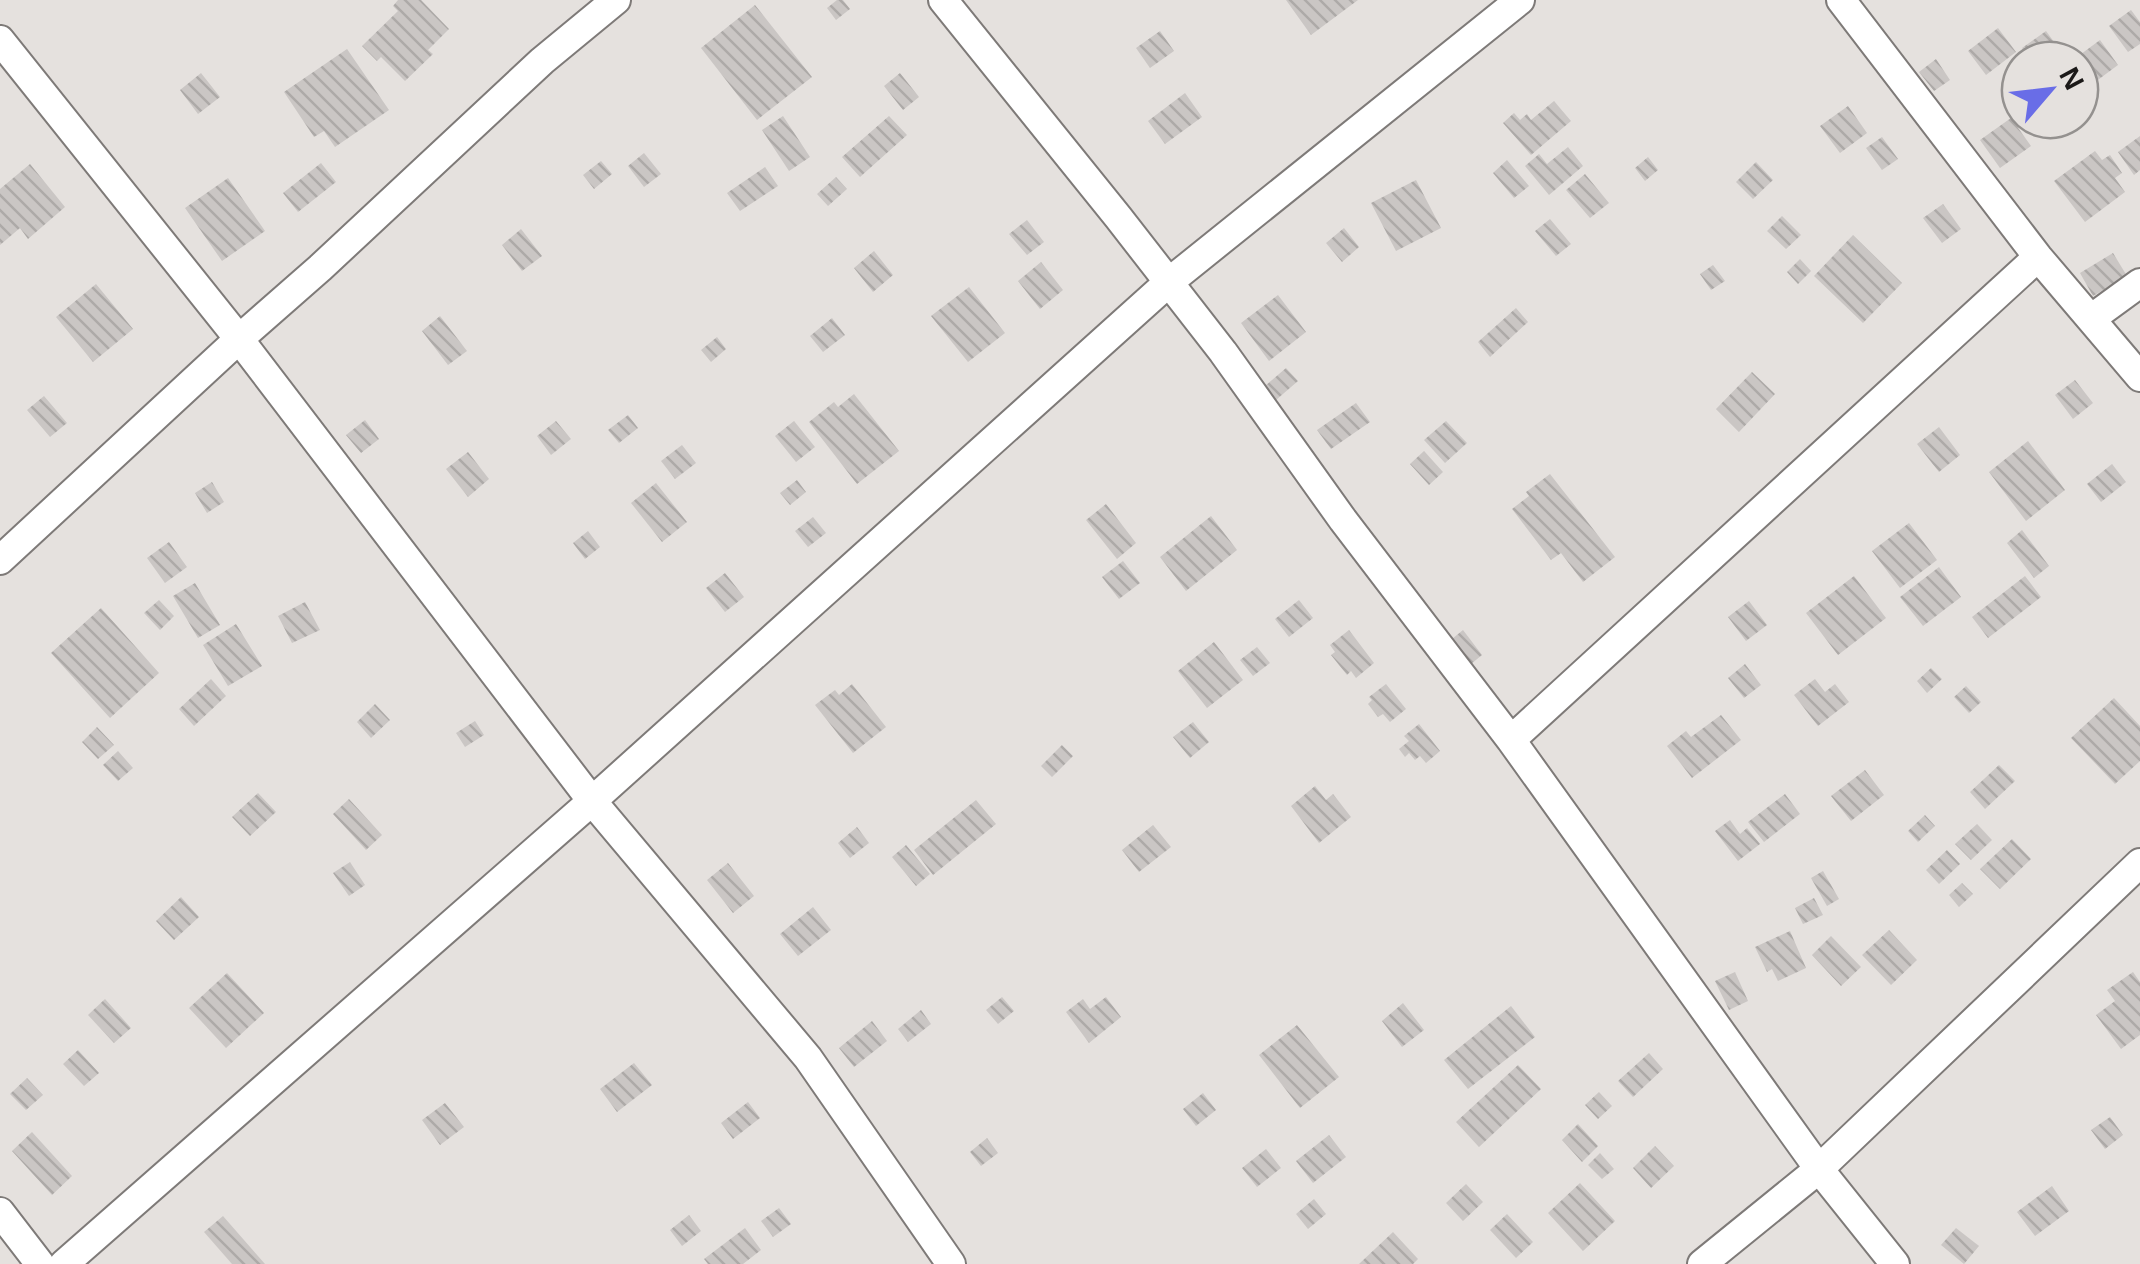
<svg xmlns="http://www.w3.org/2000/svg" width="2140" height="1264" viewBox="0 0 2140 1264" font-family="Arial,sans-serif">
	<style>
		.building { fill: url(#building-back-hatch) }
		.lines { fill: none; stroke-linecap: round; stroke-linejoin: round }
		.minor-casing { stroke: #7e7a78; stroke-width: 32 }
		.minor { stroke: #fff; stroke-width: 28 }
	</style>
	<defs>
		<pattern id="building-back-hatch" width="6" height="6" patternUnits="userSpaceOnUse" patternTransform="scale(2.5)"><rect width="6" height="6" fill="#cac6c4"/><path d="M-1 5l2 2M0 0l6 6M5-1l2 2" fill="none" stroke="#adaaa8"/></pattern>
	</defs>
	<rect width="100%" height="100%" fill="#e5e1de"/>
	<path class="building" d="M398 0H421L449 29 428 50 433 54 405 81 381 57 377 61 362 46 398 11 393 6Z
		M837 0H843L850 9 836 20 827 8Z
		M1286 0H1358L1311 35Z
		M755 5 812 77 757 120 701 48Z
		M2131 10 2140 22V44L2128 52 2109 26Z
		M1998 28 2016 52 1986 75 1968 51Z
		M1160 31 1174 51 1150 68 1136 48Z
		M2046 31 2060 50 2047 60H2032L2022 48Z
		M2100 40 2118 65 2087 88 2080 78V60H2073Z
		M347 49 389 110 335 147 324 131 314 137 284 92Z
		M1936 59 1950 80 1934 91 1919 72Z
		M201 73 220 97 198 114 180 90Z
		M900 73 919 97 903 110 884 86Z
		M1185 93 1202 117 1165 144 1148 121Z
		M1554 101 1571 121 1531 155 1503 123 1514 113 1520 120 1527 114 1531 120Z
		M1848 106 1867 133 1840 153 1820 126Z
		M783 116 810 157 789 171 762 130Z
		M889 116 907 135 860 177 842 157Z
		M2011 118 2031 146 2000 168 1980 140Z
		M2140 136V170L2134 175 2118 152Z
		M1882 137 1898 159 1882 170 1866 148Z
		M1568 147 1583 166 1549 195 1525 166 1539 154 1547 164Z
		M2095 151 2102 160 2110 155 2122 173 2115 178 2125 192 2085 222 2054 181Z
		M644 153 661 174 644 187 628 166Z
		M1648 157 1658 170 1645 181 1635 168Z
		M1507 160 1529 186 1514 198 1493 173Z
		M601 161 612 174 594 189 583 175Z
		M1756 162 1773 180 1753 199 1736 182Z
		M321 163 336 182 298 212 283 193Z
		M30 164 65 207 28 239 20 228 0 245V189Z
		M765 167 778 186 740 211 727 193Z
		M1585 174 1609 203 1590 218 1566 190Z
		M836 177 847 189 828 206 817 194Z
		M228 178 265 231 222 261 185 208Z
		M1416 180 1441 228 1396 251 1371 203Z
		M1943 204 1961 229 1942 243 1923 218Z
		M1782 216 1801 235 1786 249 1767 231Z
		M1550 219 1571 244 1556 256 1535 231Z
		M1027 220 1044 242 1027 255 1009 234Z
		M1344 228 1359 247 1342 262 1326 243Z
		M521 229 542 256 522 271 502 245Z
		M1853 235 1902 283 1863 323 1814 276Z
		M874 251 893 275 873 292 854 268Z
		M2113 253 2127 276 2093 296 2080 273Z
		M1800 259 1811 271 1798 284 1787 272Z
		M1041 262 1063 290 1040 309 1018 281Z
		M1713 265 1725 281 1711 290 1700 274Z
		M96 284 133 329 93 362 56 317Z
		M969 287 1005 333 968 362 931 316Z
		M1278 295 1306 332 1269 361 1241 323Z
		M1516 308 1528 322 1490 357 1478 342Z
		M440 316 467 351 448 365 422 331Z
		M832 318 845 335 823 352 810 336Z
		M717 337 726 349 711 362 701 350Z
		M1286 368 1298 381 1276 400 1265 386Z
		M1752 372 1775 394 1739 432 1716 409Z
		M2075 380 2093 403 2073 419 2055 395Z
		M854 394 899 451 857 484 809 422 834 402 838 407Z
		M44 396 67 423 50 437 27 410Z
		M1356 403 1370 422 1331 449 1317 430Z
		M628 415 638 428 619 443 608 430Z
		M365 420 379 439 361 453 346 435Z
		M556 421 571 439 551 455 537 436Z
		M794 421 815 447 796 462 775 436Z
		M1446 421 1467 443 1445 463 1424 440Z
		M1939 427 1960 455 1939 472 1917 444Z
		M2028 441 2065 490 2026 521 1989 472Z
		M682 445 696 463 675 479 661 461Z
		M1424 451 1443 472 1429 485 1410 464Z
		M468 452 489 479 468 497 446 469Z
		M2112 464 2126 482 2101 502 2087 484Z
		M1550 474 1615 557 1583 582 1561 553 1551 560 1512 509 1529 496 1526 492Z
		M797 480 806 492 790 505 780 493Z
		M212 482 224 502 207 513 195 493Z
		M656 483 687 522 662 542 631 503Z
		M1106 504 1136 543 1117 559 1086 520Z
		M1211 516 1237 550 1186 591 1160 557Z
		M813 517 826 533 808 547 795 531Z
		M1909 523 1937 560 1900 588 1872 551Z
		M2022 530 2049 566 2034 578 2007 543Z
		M588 531 600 547 585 559 573 543Z
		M169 542 187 567 165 583 147 558Z
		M1123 561 1140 583 1119 599 1102 577Z
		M1939 567 1961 597 1923 626 1900 597Z
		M725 573 744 597 725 612 706 588Z
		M1854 576 1886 618 1838 655 1806 613Z
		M2025 576 2041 597 1988 638 1972 617Z
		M195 583 220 625 198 638 173 596Z
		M159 600 174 616 160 630 144 613Z
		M1299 600 1313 618 1289 637 1275 619Z
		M1749 601 1767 625 1746 641 1728 617Z
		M305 602 320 630 292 643 278 616Z
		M101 608 159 673 110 718 51 653Z
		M236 624 262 666 228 686 203 645Z
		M1349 630 1374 663 1356 678 1351 671 1347 675 1331 655 1335 652 1330 645Z
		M1463 630 1482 655 1471 664 1452 639Z
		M1214 642 1243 680 1207 708 1178 671Z
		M1257 647 1270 663 1253 676 1240 660Z
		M1745 664 1761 685 1744 698 1728 678Z
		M1931 668 1942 679 1927 693 1917 681Z
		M211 679 226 696 194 726 179 709Z
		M1815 679 1825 692 1835 684 1849 702 1818 726 1794 695Z
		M852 684 886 727 853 753 815 705 835 690 839 695Z
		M1386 684 1406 709 1390 722 1383 714 1378 717 1368 704 1372 700 1369 697Z
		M1966 686 1981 702 1969 713 1954 697Z
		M2114 698 2140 726V761L2115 784 2071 738Z
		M375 704 390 720 371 738 357 722Z
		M1721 715 1741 740 1692 778 1667 746 1686 731 1691 737Z
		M475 721 484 735 465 747 456 733Z
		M1193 722 1209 742 1190 758 1173 737Z
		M1419 724 1440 751 1426 763 1420 756 1415 760 1409 753 1405 757 1399 749 1409 741 1404 736Z
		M97 727 114 745 98 759 82 742Z
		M1062 745 1073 756 1052 777 1041 766Z
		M118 751 133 768 118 781 103 765Z
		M1999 765 2015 781 1985 809 1970 792Z
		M1865 770 1884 795 1851 821 1831 796Z
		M1315 786 1326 800 1333 794 1351 817 1319 843 1291 806Z
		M258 793 276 812 250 836 232 817Z
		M1785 794 1800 814 1764 842 1748 822Z
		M349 799 382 835 366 850 333 814Z
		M976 800 996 824 933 875 914 850Z
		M1925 815 1935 826 1918 842 1908 831Z
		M1730 820 1740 834 1747 828 1760 844 1738 861 1715 831Z
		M1977 824 1992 840 1971 860 1955 844Z
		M1153 825 1171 847 1139 872 1122 850Z
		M857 827 869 843 850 858 838 843Z
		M2012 839 2031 859 2000 889 1980 869Z
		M906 845 930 874 916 886 892 857Z
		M1947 850 1960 864 1939 884 1926 870Z
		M350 862 365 885 349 896 333 873Z
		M728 863 754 896 733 913 707 880Z
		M1823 871 1839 899 1827 906 1811 878Z
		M1962 883 1973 894 1959 907 1949 895Z
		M181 897 199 917 174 940 156 921Z
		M1814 898 1823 915 1803 924 1795 908Z
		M813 907 831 930 798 956 780 934Z
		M1889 930 1917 960 1891 985 1862 955Z
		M1790 931 1806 968 1778 981 1772 969 1767 972 1755 947Z
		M1831 936 1861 967 1841 986 1812 955Z
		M1735 972 1748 1001 1729 1010 1715 981Z
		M2133 972 2140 982V1035L2121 1049 2096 1015 2115 1001 2107 990Z
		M227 973 264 1013 226 1048 189 1008Z
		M1002 997 1014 1011 998 1024 986 1010Z
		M1106 997 1121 1017 1089 1043 1066 1012 1083 999 1090 1009Z
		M105 999 131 1028 114 1043 88 1015Z
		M1403 1003 1424 1030 1402 1047 1382 1021Z
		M1511 1006 1535 1037 1468 1089 1444 1060Z
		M921 1010 931 1024 908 1042 898 1029Z
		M872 1021 887 1041 854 1067 839 1048Z
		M1297 1025 1339 1077 1300 1108 1259 1055Z
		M78 1050 99 1073 84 1086 63 1064Z
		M1649 1053 1663 1069 1633 1097 1618 1081Z
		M634 1063 652 1085 617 1112 600 1089Z
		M1518 1065 1541 1089 1479 1147 1456 1122Z
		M27 1078 43 1095 26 1110 10 1094Z
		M1599 1092 1612 1106 1598 1119 1585 1105Z
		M1203 1093 1216 1110 1196 1126 1183 1109Z
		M748 1102 760 1118 733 1139 721 1123Z
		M445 1103 464 1127 440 1145 422 1120Z
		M2110 1117 2123 1135 2105 1149 2091 1130Z
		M1578 1124 1598 1146 1582 1162 1562 1140Z
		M32 1132 72 1176 52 1195 12 1151Z
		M1329 1135 1346 1157 1313 1183 1296 1161Z
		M987 1138 998 1153 981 1166 970 1152Z
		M1655 1146 1674 1166 1651 1188 1633 1168Z
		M1266 1149 1281 1168 1257 1187 1242 1168Z
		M1600 1153 1614 1169 1602 1179 1588 1165Z
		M1580 1183 1615 1221 1583 1251 1548 1213Z
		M1466 1184 1483 1202 1463 1221 1446 1203Z
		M2052 1186 2069 1211 2035 1236 2017 1212Z
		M1314 1199 1326 1214 1308 1229 1296 1214Z
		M779 1208 791 1224 773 1237 761 1221Z
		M1507 1214 1533 1242 1516 1258 1490 1230Z
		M689 1215 701 1231 682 1246 670 1230Z
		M223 1216 265 1264H232L204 1232Z
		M745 1228 761 1250 743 1264H708L704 1259Z
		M1956 1228 1979 1246 1964 1264 1941 1245Z
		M1393 1232 1418 1259 1413 1264H1359Z"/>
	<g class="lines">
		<defs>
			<path id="minor" d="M943 0 1118 217 1223 352 1343 520 1511 740 1819 1169 1895 1264
				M1841 0 2038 257 2140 377
				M0 40 239 339 592 801 808 1058 951 1264
				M2092 318 2140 283
				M0 560 239 339 320 268 542 61 616 0
				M1511 740 2038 257
				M0 1212 40 1264
				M64 1264 592 801 1169 282 1520 0
				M1702 1264 1819 1169 2140 863"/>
		</defs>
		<use href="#minor" class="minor-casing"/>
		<use href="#minor" class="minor"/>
	</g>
	<g transform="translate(2050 90) rotate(62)"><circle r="48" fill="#e5e1de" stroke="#94918f" stroke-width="2.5"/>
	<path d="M0-8L18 38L0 25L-18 38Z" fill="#696de7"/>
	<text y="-15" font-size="28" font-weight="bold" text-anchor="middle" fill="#1b1918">N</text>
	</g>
</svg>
